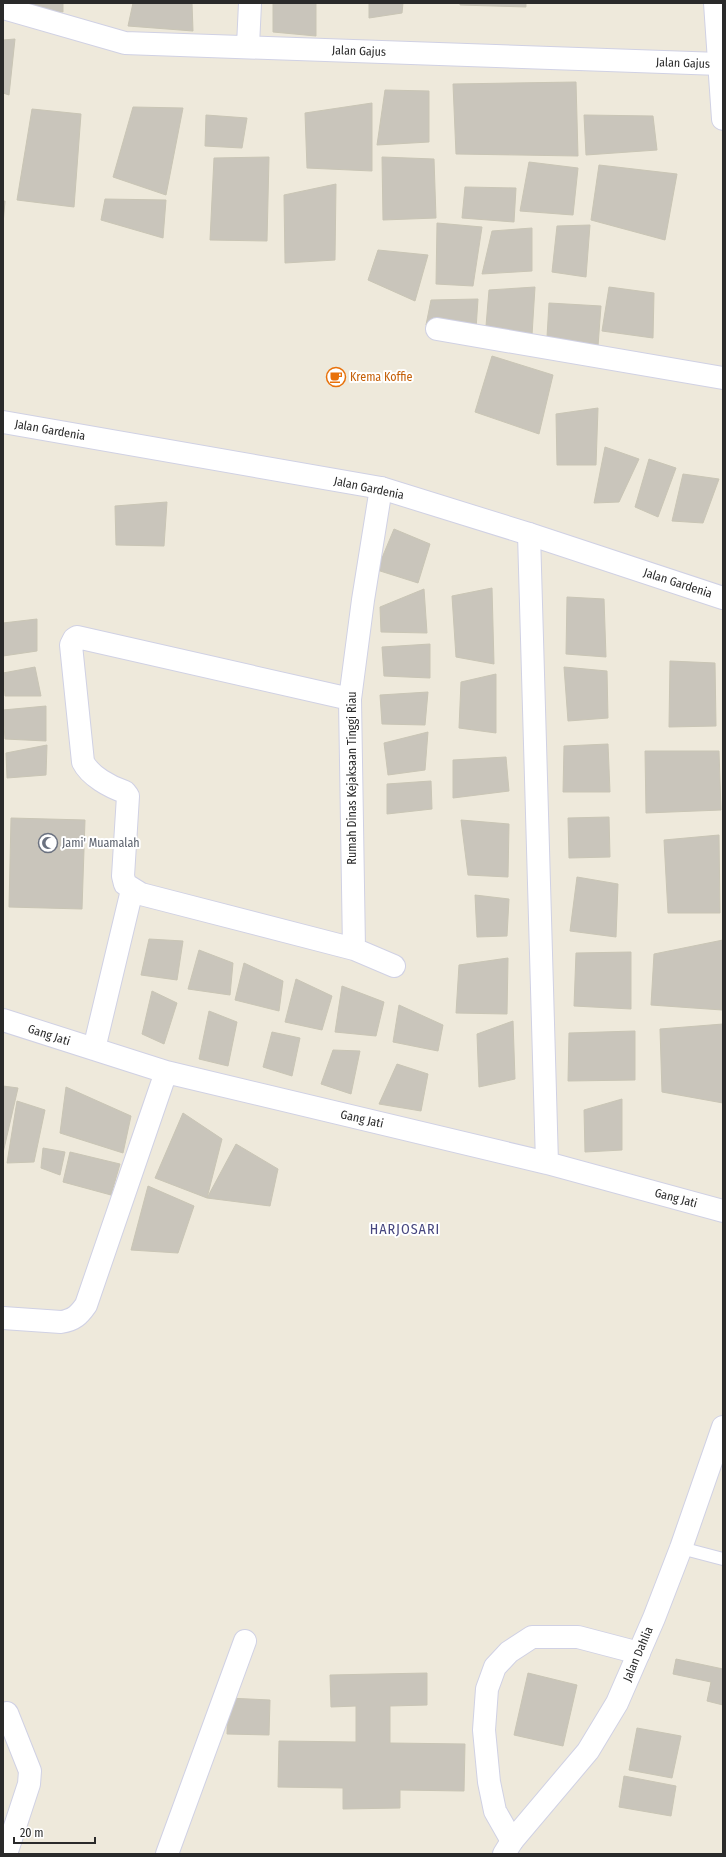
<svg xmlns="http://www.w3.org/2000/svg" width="726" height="1857" viewBox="0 0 726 1857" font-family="'Fira Sans Condensed',sans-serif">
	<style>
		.building { fill: #c9c5bb; stroke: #c9c5b5 }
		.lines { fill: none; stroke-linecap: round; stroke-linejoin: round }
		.lane-casing { stroke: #d0d1e4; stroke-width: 14 }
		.street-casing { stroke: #d0d1e4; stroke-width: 24 }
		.secondary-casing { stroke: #d0d1e4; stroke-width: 24 }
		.lane { stroke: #fff; stroke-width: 12 }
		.street { stroke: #fff; stroke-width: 22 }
		.secondary { stroke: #fff; stroke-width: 22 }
		.labels { text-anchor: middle; stroke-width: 4; stroke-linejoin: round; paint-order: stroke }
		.street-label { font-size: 12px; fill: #2a2a2a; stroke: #fff }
		.food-label { font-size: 12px; fill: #c56008; stroke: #fff; text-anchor: start }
		.worship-label { font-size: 12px; fill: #5b616d; stroke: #fff; text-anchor: start }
		.quarter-label { font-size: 14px; letter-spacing: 1px; fill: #47477f; stroke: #fff }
	</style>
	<rect width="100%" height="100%" fill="#eee9db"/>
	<path class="building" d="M13 3H63V12L12 10Z
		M133 3H192L193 31 128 26Z
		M273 3H316V36L273 32Z
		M369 3H403L402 13 369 18Z
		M460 3H526V7L460 5Z
		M15 39 9 95 3 93V40Z
		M576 82 578 156 456 154 453 84Z
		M385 90 429 91V142L377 145Z
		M372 103V171L307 168 305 113Z
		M133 107 183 108 166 195 113 177Z
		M32 109 81 114 74 207 17 200Z
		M206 115 247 118 242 148 205 146Z
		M584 115 653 116 657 150 586 155Z
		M269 157 267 241 210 240 214 158Z
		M382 157 434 159 436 218 383 220Z
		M529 162 578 168 573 215 520 211Z
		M599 165 677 174 665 240 591 220Z
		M336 184 335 260 285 263 284 195Z
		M465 187 516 188 514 222 462 218Z
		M105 199 166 200 163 238 101 220Z
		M3 201H5L3 224Z
		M437 223 482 227 473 286 436 284Z
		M590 225 586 277 552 272 557 226Z
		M532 228V271L482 274 492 231Z
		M378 250 428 255 415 301 368 280Z
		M535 287 532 335 485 338 489 290Z
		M609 287 654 293 653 338 602 331Z
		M478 299 476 329 426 325 431 300Z
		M549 303 601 306 598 346 547 337Z
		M492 356 553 375 539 434 475 412Z
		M598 408 596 465H557L556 414Z
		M605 447 639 459 619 502 594 503Z
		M649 459 676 468 658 517 635 507Z
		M683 474 719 479 703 523 672 521Z
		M167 502 164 546 116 545 115 506Z
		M394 529 430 544 418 583 377 570Z
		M492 588 494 664 456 657 452 596Z
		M424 589 427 633 381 632 380 607Z
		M567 597 604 599 606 657 566 654Z
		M37 619V651L3 656V623Z
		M430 644V678L384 676 382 647Z
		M670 661 715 663 716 726 669 727Z
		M35 667 41 696H5L3 673Z
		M564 667 607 671 608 718 568 721Z
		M496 674V733L459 728 461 682Z
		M428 692 425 725 382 724 380 695Z
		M46 706V741L5 739 3 710Z
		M428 732 425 770 388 775 384 743Z
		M608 744 610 792H563L564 746Z
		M47 745 46 775 7 778 6 753Z
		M645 751H719L721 810 646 813Z
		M506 757 509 791 453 798V760Z
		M431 781 432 809 387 814V784Z
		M609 817 610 857 569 858 568 818Z
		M11 818 85 820 82 909 9 907Z
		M461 820 509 824 508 877 468 875Z
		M719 835 720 913H668L664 840Z
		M577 877 618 884 616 937 570 931Z
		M475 895 509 899 507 936 477 937Z
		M149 939 183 941 177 980 141 975Z
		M723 940 722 1010 651 1005 654 954Z
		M199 950 233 963 230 995 188 989Z
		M631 952V1009L574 1006 576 953Z
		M508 958 507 1014 456 1013 459 965Z
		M244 963 283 981 279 1011 235 1000Z
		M296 979 332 996 322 1030 285 1022Z
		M342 986 384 1002 376 1036 335 1032Z
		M152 991 177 1003 164 1044 142 1034Z
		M399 1005 443 1025 438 1051 393 1042Z
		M209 1011 237 1022 228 1066 199 1059Z
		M513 1021 515 1079 479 1087 477 1034Z
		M723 1024V1103L662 1092 660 1029Z
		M635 1031V1080L568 1081 569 1033Z
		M272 1032 300 1038 292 1076 263 1067Z
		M333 1050 360 1051 351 1094 321 1084Z
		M397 1064 428 1074 421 1111 379 1104Z
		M3 1086 18 1088 3 1153Z
		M66 1087 131 1116 123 1153 60 1133Z
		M622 1099V1150L585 1152 584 1110Z
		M17 1101 45 1110 34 1162 7 1163Z
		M183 1113 222 1139 207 1198 155 1178Z
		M236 1144 278 1169 270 1206 207 1198Z
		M43 1148 65 1152 60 1175 41 1168Z
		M70 1152 120 1164 111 1195 63 1182Z
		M148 1186 194 1206 178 1253 131 1250Z
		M676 1659 723 1669V1705L707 1701 711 1682 673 1674Z
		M427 1673V1705L390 1706V1743L465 1744 464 1791 400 1790V1808L343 1809V1788L278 1787 279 1741 356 1742V1706L331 1707 330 1675Z
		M528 1673 577 1685 563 1746 514 1735Z
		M228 1698 270 1700 269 1735 227 1734Z
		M637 1728 681 1736 672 1778 629 1770Z
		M624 1776 676 1786 671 1816 619 1807Z"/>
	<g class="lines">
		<defs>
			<path id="lane" d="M681 1548 723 1559"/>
			<path id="street" d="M3 8 125 43 720 64
				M248 46 250 3
				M437 329 723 378
				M529 534 547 1163
				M350 699 77 637 74 639 71 645 83 762C90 776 110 787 125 792L128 796 123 876 125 884 141 894 354 949 394 966
				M354 949 350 699 363 600 381 488
				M3 1020 166 1072 547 1163 723 1211
				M94 1049 132 890
				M3 1318 61 1322C74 1320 79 1315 86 1305L166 1072
				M512 1841 495 1811 489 1782 484 1730 487 1689 495 1667 509 1652 532 1637H578L639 1653
				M6 1854 29 1784 30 1771 7 1713
				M167 1854 245 1641"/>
			<path id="secondary" d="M715 3 723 119
				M3 422 381 488 529 534 723 598
				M504 1854 512 1841 588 1751 617 1703 654 1618 681 1548 723 1427"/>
		</defs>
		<use href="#lane" class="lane-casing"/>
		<use href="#street" class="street-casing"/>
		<use href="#secondary" class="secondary-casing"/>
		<use href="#lane" class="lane"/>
		<use href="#street" class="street"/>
		<use href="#secondary" class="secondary"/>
	</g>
	<defs>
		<symbol id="cafe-ring" viewBox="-11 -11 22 22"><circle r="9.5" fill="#fff" stroke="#e8710a" stroke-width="1.5"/><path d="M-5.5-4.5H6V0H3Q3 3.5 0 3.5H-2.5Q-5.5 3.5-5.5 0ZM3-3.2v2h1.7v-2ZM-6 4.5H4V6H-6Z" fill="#e8710a"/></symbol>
		<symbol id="mosque-ring" viewBox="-11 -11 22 22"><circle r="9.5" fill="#fff" stroke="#6b7280" stroke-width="1.5"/><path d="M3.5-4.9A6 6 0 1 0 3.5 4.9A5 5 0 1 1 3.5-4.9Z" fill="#6b7280"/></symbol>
	</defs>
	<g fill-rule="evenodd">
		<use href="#cafe-ring" x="325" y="366" width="22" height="22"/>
		<use href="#mosque-ring" x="37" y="832" width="22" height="22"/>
	</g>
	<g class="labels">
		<g class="street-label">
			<text transform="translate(359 51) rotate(2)" y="4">Jalan Gajus</text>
			<text transform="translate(683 63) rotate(2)" y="4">Jalan Gajus</text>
			<text transform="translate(50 430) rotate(10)" y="4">Jalan Gardenia</text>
			<text transform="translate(369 488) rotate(12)" y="4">Jalan Gardenia</text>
			<text transform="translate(678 583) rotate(18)" y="4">Jalan Gardenia</text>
			<text transform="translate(352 778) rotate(-90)" y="4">Rumah Dinas Kejaksaan Tinggi Riau</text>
			<text transform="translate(49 1035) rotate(18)" y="4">Gang Jati</text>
			<text transform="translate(362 1119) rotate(13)" y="4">Gang Jati</text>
			<text transform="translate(676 1198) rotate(15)" y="4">Gang Jati</text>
			<text transform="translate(638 1654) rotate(-67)" y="4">Jalan Dahlia</text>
		</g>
		<g class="food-label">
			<text x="350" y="381">Krema Koffie</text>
		</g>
		<g class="worship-label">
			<text x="62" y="847">Jami' Muamalah</text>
		</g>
		<g class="quarter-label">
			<text x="405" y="1234">HARJOSARI</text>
		</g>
	</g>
	<rect width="726" height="1857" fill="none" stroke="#2a2a2a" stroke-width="8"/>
	<path d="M14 1837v6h81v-6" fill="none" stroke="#2a2a2a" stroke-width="2"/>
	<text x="20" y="1837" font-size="12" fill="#2a2a2a" stroke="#ffffff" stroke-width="3" paint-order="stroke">20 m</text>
</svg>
